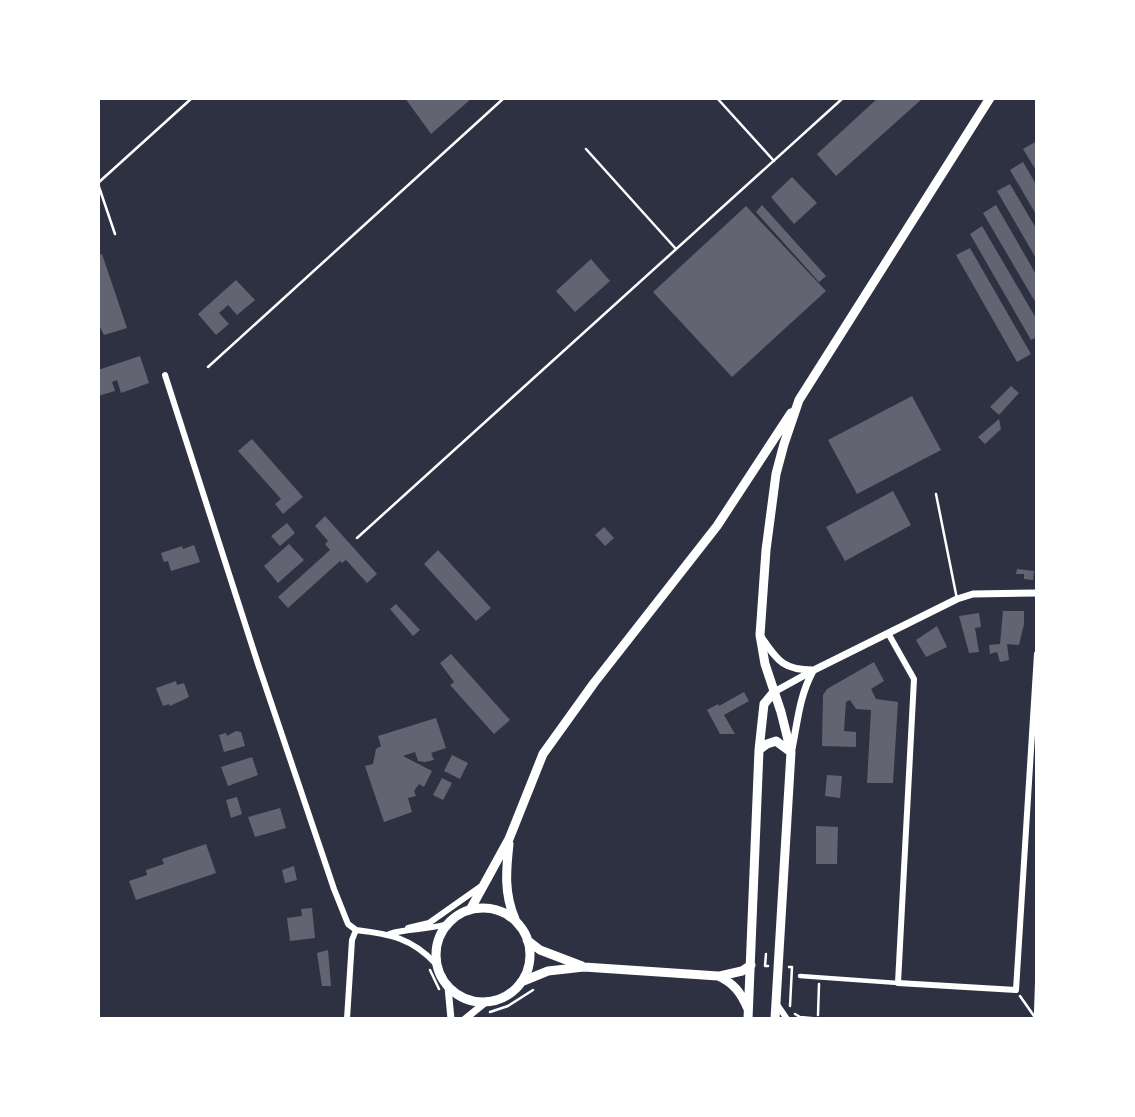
<svg xmlns="http://www.w3.org/2000/svg" width="1135" height="1117" viewBox="0 0 1135 1117" font-family="'Asap Condensed',sans-serif">
	<style>
		.building { fill: #626471 }
		.lines { fill: none; stroke-linecap: round; stroke-linejoin: round }
		.path { stroke: #fff; stroke-width: 2.5 }
		.service { stroke: #fff; stroke-width: 2.5 }
		.pedestrian { stroke: #fff; stroke-width: 4.5 }
		.minor { stroke: #fff; stroke-width: 6 }
		.tertiary { stroke: #fff; stroke-width: 7 }
		.secondary { stroke: #fff; stroke-width: 9 }
	</style>
	<rect width="100%" height="100%" fill="#2d3142"/>
	<path class="building" d="M405 98H472L431 134Z
		M878 98H923L836 176 817 154Z
		M1037 141V172L1023 149Z
		M1023 162 1037 186V216L1010 170Z
		M792 177 817 203 794 224 771 197Z
		M1010 184 1037 230V260L997 191Z
		M762 205 826 276 819 282 756 212Z
		M996 205 1037 276V305L983 213Z
		M746 206 826 291 732 377 653 292Z
		M982 226 1037 320V337L1031 340 970 234Z
		M970 248 1031 354 1017 362 956 255Z
		M102 254 127 328 104 335 98 323V255Z
		M591 259 610 281 575 312 556 291Z
		M236 280 255 300 237 315 228 305 219 313 229 324 216 335 198 314Z
		M140 356 149 383 121 393 117 380 112 382 115 391 98 396V370Z
		M1011 386 1019 393 999 415 990 407Z
		M912 396 941 450 857 494 828 440Z
		M999 419 1001 429 985 444 978 437Z
		M252 439 303 497 283 514 275 504 281 499 238 451Z
		M893 491 911 525 845 561 826 527Z
		M325 516 377 574 367 583 346 560 342 563 340 561 288 608 278 597 330 550 325 544 328 541 315 526Z
		M287 523 295 533 280 546 271 536Z
		M604 527 614 538 605 546 595 535Z
		M289 544 304 560 278 583 264 566Z
		M194 545 200 562 171 571 168 561 164 562 161 553 182 546 183 549Z
		M438 550 491 608 476 621 424 564Z
		M1017 569 1034 571 1033 580 1024 579V574H1016Z
		M396 604 420 630 413 636 390 609Z
		M1003 611H1024V624L1019 645 1007 644 1009 660 1000 662 997 652 990 654 989 645 1000 644Z
		M979 613 981 627 975 628 979 652 969 653 959 616Z
		M937 626 947 647 926 657 916 640Z
		M451 654 510 720 494 734 450 685 454 682 440 663Z
		M874 662 884 681 871 689 876 699 898 702 893 783H867L871 710 856 709 850 700 846 702 844 731 856 732V747L822 746 823 695 827 689Z
		M176 681 177 685 184 683 189 697 170 706 169 704 163 706 156 688Z
		M744 692 749 701 724 715 735 734H720L707 710 718 704 719 706Z
		M436 718 446 748 431 753 434 760 425 762 418 761 415 752 403 756 432 771 424 787 419 784 414 791 416 796 408 798 412 812 384 822 365 766 373 764 376 749 381 746 378 736Z
		M236 731 241 732 245 746 224 752 219 735 226 733 227 736Z
		M452 755 468 763 460 779 444 771Z
		M252 757 258 775 228 786 221 767Z
		M827 775 842 776 840 798 825 796Z
		M442 778 452 783 443 800 433 795Z
		M237 797 242 814 231 818 226 800Z
		M280 808 286 828 255 837 248 817Z
		M816 826 838 827 837 864H816Z
		M206 844 216 873 136 900 129 881 147 875 146 870 164 864 162 859Z
		M294 866 297 880 285 883 282 870Z
		M312 908 315 938 290 941 287 918 302 916 301 909Z
		M328 950 331 986H322L317 953Z"/>
	<g class="lines">
		<path class="path" d="M766 954 765 966H768
			M789 967H792L790 1006
			M430 970 439 989
			M1020 996 1034 1016
			M490 1012 508 1006 533 990
			M795 1014 800 1017 822 1019
			M818 1015 819 984
			M1035 1019 1037 959"/>
		<path class="service" d="M717 98 774 161
			M586 149 676 249
			M98 183 192 98
			M98 184 115 234
			M208 367 504 98
			M936 494 957 599
			M357 538 843 98"/>
		<path class="pedestrian" d="M800 976 898 983"/>
		<path class="minor" d="M165 375 258 664 334 889 348 924 356 930
			M888 633 914 679 898 983 1016 990 1037 654
			M408 928 429 923 480 887
			M356 930C390 934 412 938 436 964
			M389 934C409 928 428 930 447 924
			M776 1003 787 1019
			M347 1019 352 940 356 930"/>
		<path class="tertiary" d="M762 638C778 661 783 670 813 670
			M774 692 814 670 957 599 973 594 1037 593
			M792 749C798 720 799 697 813 671
			M448 987 451 1019
			M465 1019 486 1002"/>
		<path class="secondary" d="M759 750 767 744 776 741 791 752
			M509 844C506 871 504 894 515 919
			M436 955a47 47 0 1 1 94 0a47 47 0 1 1-94 0Z
			M470 910 509 839 543 754 594 683 717 526 791 413
			M527 940 540 950 582 966
			M720 976 742 971 751 965
			M521 982 548 971 584 967 718 976C734 983 741 993 748 1009
			M748 1019 759 750 764 704 774 692
			M775 1019 791 752 781 712 765 664 760 635 766 550 776 474 784 444 799 400 990 98"/>
	</g>
	<rect width="1135" height="1117" fill="none" stroke="#ffffff" stroke-width="200"/>
</svg>
